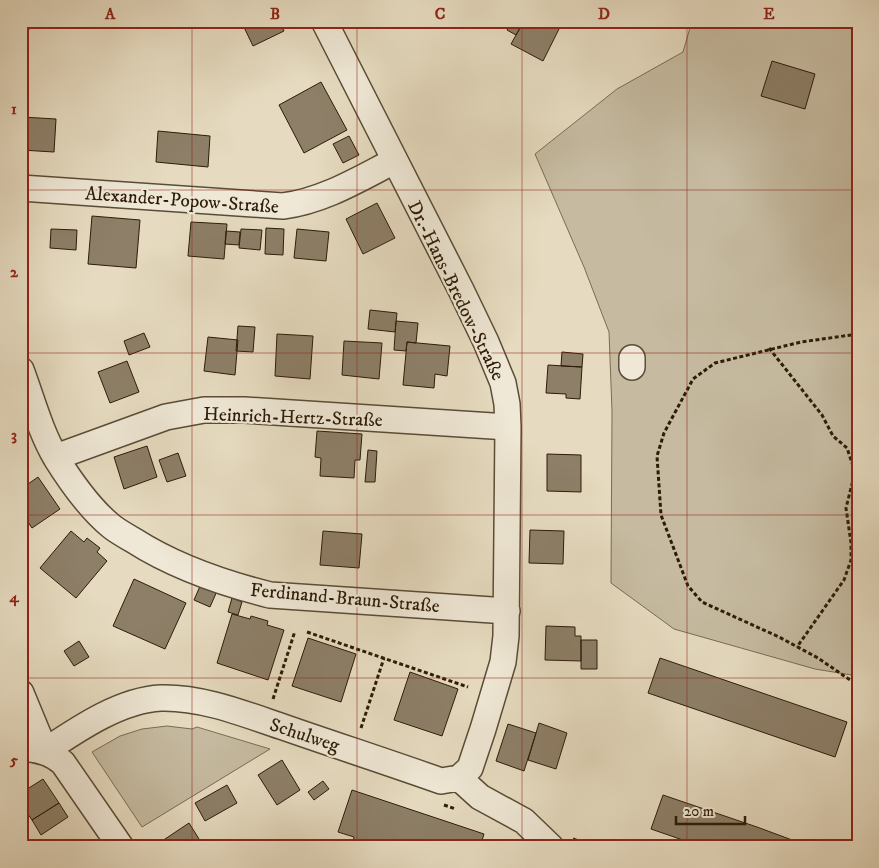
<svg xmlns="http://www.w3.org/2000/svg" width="879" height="868" viewBox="0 0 879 868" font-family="'IM FELL DW Pica',serif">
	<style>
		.green { fill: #c6bba1; stroke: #796c54 }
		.building { fill: #8d7f68; stroke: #2c1c08 }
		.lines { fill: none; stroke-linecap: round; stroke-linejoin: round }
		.minor-casing { stroke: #5a4c36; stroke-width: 28 }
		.path { stroke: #2c1c08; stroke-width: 3; stroke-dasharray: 4 2.5; stroke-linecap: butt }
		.minor { stroke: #efe8d6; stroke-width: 25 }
		.grid { fill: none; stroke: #8f2418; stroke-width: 1; stroke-opacity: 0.55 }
		.labels { text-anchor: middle; stroke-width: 4.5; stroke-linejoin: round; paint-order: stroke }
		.street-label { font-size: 19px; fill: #2c1c08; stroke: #efe8d6 }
		.neatline { fill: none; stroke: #8f2418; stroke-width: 2 }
		.grid-label { font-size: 16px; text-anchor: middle; font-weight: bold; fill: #8f2418 }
	</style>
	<rect width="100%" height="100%" fill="#e6dbc0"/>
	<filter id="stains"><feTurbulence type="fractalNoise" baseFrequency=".004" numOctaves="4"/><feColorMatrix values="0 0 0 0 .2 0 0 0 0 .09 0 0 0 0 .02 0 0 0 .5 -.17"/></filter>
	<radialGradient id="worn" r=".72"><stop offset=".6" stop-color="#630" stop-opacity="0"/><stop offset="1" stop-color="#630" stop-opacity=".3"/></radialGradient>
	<path class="green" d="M692 21H858V676L815 669 674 629 611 583 612 411 609 332 584 267 535 154 617 89 683 52Z
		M167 726 192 729 197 727 270 749 142 827 92 752 120 736 142 729Z"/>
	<path class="building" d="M21 21H39L38 22 39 25 29 29 28 26 21 30Z
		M241 21H279L284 31 253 46Z
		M512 21H524L516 35 507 30Z
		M524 21H563L543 61 511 44Z
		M772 61 815 74 805 109 761 96Z
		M321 82 347 130 304 153 279 105Z
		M22 117 56 119 54 152 21 150Z
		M158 131 210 136 208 167 156 162Z
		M349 136 359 155 343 163 333 144Z
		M377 203 395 238 363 254 346 219Z
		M92 216 140 220 136 268 88 264Z
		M191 222 227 224 224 259 188 256Z
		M266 228 284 229 283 255 265 254Z
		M51 229 77 230 76 250 50 248Z
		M241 229 262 230 260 250 239 248Z
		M297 229 329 232 326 261 294 258Z
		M226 231 240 232 239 245 225 244Z
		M370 310 397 313 395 332 368 329Z
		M396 321 418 323 416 343 407 342 406 351 394 350Z
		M238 326 255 327 253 352 236 351Z
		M144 333 150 347 129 355 124 341Z
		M277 334 313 336 310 379 275 376Z
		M208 337 238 340 235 375 204 371Z
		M344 341 382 343 379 379 342 375Z
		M407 342 450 346 447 376 435 374 434 388 403 385Z
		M562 352 583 354 582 367 561 366Z
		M127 361 139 392 110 403 98 372Z
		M548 365 582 367 580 399 566 398V394L546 393Z
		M317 431 362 434 360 460H355L354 478 320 476 321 458 315 457Z
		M147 446 157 477 124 489 114 457Z
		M368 450 377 451 375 482H365Z
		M178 453 186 476 167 482 159 460Z
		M547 454 581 455V492L547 491Z
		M38 477 60 509 32 528 21 512V489Z
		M530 530 564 531 563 564 529 563Z
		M71 531 84 542 87 538 100 548 97 552 107 561 76 598 40 568Z
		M323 531 362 534 359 568 320 565Z
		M134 579 186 603 165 649 113 626Z
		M201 584 217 591 210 607 194 600Z
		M232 598 242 602 238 615 228 612Z
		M232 614 250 619 251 616 268 621 267 625 284 630 268 680 217 663Z
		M546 626 575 627V636H581V661L545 660Z
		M308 638 356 654 341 702 292 686Z
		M581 640H597V669H581Z
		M79 641 89 657 74 666 64 651Z
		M660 658 847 722 835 757 648 693Z
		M410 672 458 689 442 736 394 720Z
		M539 723 567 733 556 769 528 760Z
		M508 724 536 733 524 771 496 761Z
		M282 760 300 790 277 805 258 775Z
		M43 779 59 803 32 820 21 804V793Z
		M323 781 329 789 314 800 308 792Z
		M227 785 237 803 205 821 195 803Z
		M352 790 484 834 480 847H383L371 843 370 847H366L353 842 354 837 338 832Z
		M663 795 757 827 811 847H703L651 829Z
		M59 803 68 817 41 835 32 820Z
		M189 823 204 847H161L159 843Z"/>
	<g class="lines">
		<defs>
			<path id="minor" d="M324 21 461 290 486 342 503 383 507 404 508 427 506 636 503 662 483 729 470 768 459 778
				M21 188 283 206C323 201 359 179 394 161
				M632 367V358
				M21 370C32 399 40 431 56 458 71 482 89 508 111 526 117 531 126 536 133 540 175 567 222 583 270 595L507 611
				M56 457 166 417 204 410H244L508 427
				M21 693 45 751
				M21 748C37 749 51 752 63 763L121 847
				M45 751C78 729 120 700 161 698 204 697 247 715 286 728 338 746 390 763 441 781L459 778
				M459 778 480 797 524 821 551 847"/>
		</defs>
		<use href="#minor" class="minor-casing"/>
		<path class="path" d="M858 334 801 342 715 363 693 379 664 433 657 456 661 515 688 586 702 602 779 637 818 658 853 682 858 689
			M769 348 822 415 833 436 847 448 853 466V480L846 508 851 543V560L844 580 797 647
			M307 632 468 687
			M273 699 295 631
			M361 728 384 658
			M444 805 456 809
			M573 839 596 847"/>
		<use href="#minor" class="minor"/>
	</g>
	<path class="grid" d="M192 21V847M357 21V847M522 21V847M687 21V847M21 190H858M21 353H858M21 515H858M21 678H858"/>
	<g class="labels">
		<g class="street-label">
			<text transform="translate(182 199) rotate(4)" y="7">Alexander-Popow-Straße</text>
			<text transform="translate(457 290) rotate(64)" y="7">Dr.-Hans-Bredow-Straße</text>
			<text transform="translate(293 416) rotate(2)" y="7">Heinrich-Hertz-Straße</text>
			<text transform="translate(345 597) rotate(5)" y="7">Ferdinand-Braun-Straße</text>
			<text transform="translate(305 734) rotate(18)" y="7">Schulweg</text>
		</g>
	</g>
	<rect width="879" height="868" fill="none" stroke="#e6dbc0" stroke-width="55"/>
	<path d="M676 816v8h69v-8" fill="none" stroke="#2c1c08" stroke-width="2.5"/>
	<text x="684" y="816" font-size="15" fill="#2c1c08" stroke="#efe8d6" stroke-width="4" paint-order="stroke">20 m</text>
	<rect x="28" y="28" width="824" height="812" class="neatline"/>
	<g class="grid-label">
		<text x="110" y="19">A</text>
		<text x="275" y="19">B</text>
		<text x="440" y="19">C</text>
		<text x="604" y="19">D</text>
		<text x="769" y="19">E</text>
		<text x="14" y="114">1</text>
		<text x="14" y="277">2</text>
		<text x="14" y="440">3</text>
		<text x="14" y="602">4</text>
		<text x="14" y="765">5</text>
	</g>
	<rect width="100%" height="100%" filter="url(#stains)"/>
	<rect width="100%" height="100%" fill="url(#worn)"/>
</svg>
